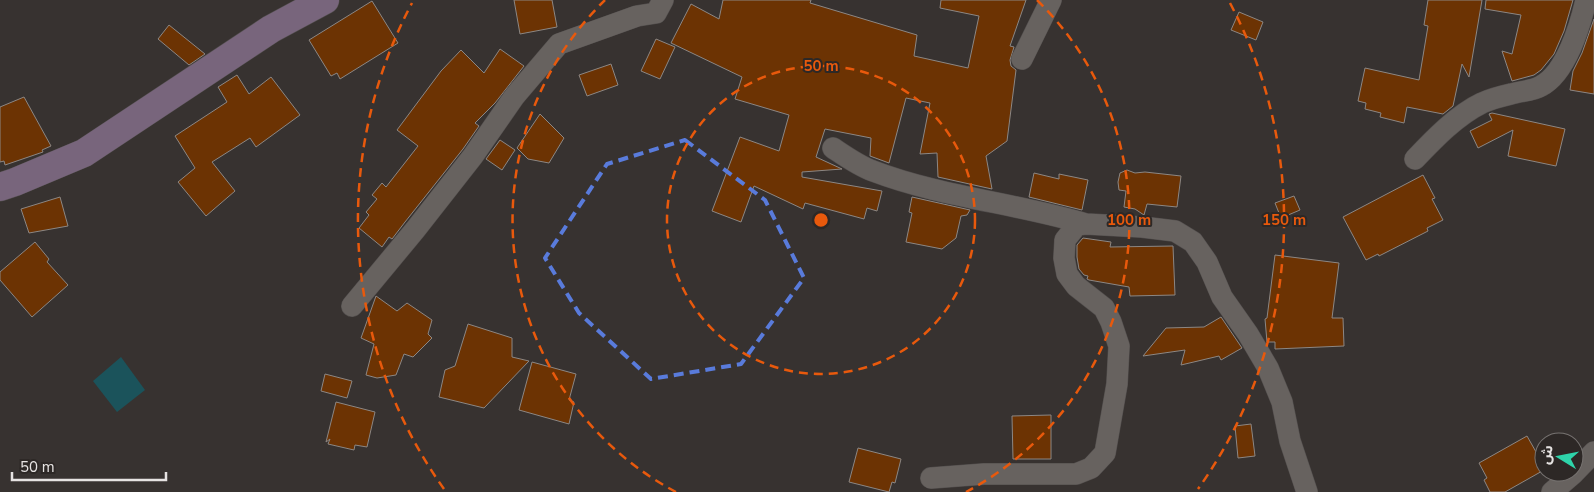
<svg xmlns="http://www.w3.org/2000/svg" width="1594" height="492" viewBox="0 0 1594 492" font-family="'Nunito Sans','Noto Sans Arabic',sans-serif">
	<style>
		.water { fill: #1b535b }
		.building { fill: #6c3303; stroke: #8c8784 }
		.lines { fill: none; stroke-linecap: round; stroke-linejoin: round }
		.street-casing { stroke: #524e4d; stroke-width: 22 }
		.secondary-casing { stroke: #524e4d; stroke-width: 29 }
		.street { stroke: #67625f; stroke-width: 21 }
		.secondary { stroke: #78657c; stroke-width: 28 }
		.marked { fill: none; stroke: #597bdb; stroke-width: 4; stroke-dasharray: 10 6; stroke-linejoin: round }
		.ring { fill: none; stroke: #e8590c; stroke-width: 2.5; stroke-dasharray: 9 6 }
		.centre { fill: #e8590c; stroke: #2d2826; stroke-width: 2.5 }
		.ring-label { font-size: 15px; text-anchor: middle; font-weight: bold; fill: #e8590c; stroke: #2d2826; stroke-width: 4; stroke-linejoin: round; paint-order: stroke }
	</style>
	<rect width="100%" height="100%" fill="#373230"/>
	<path class="water" d="M121 357 145 390 117 412 93 381Z"/>
	<path class="building" d="M514 0H552L557 27 520 34Z
		M723 0H811L810 3 917 35 914 56 968 68 979 16 940 8 941 0H1026L1010 46 1014 47 1010 60 1011 66 1016 70 1007 141 986 156 992 189 938 177 937 153 920 154 930 103 906 98 889 163 870 156 871 138 825 129 816 157 842 169 802 172V177L882 191 877 211 867 208 864 219 805 203 803 209 754 186 741 222 712 211 740 137 779 151 789 115 735 99 742 77 671 43 691 4 719 19Z
		M1428 0H1482L1469 77 1462 64 1453 106 1443 114 1407 107 1404 123 1380 117 1381 113 1365 109 1366 103 1358 101 1365 68 1419 80 1428 26 1424 25Z
		M1486 0H1573L1564 31 1554 54 1541 70 1534 75 1512 81 1502 51 1512 54 1521 15 1485 9Z
		M372 1 398 43 340 79 337 73 331 76 309 40Z
		M1239 12 1263 22 1256 40 1231 30Z
		M1594 19V94L1570 90 1573 71 1582 53Z
		M169 25 205 54 189 65 158 39Z
		M656 39 675 47 660 79 641 71Z
		M500 49 524 66 495 103 475 123 479 126 463 149 405 222 392 239 389 237 382 247 359 228 369 215 366 212 377 199 372 195 382 183 386 187 418 146 397 130 441 71 461 50 484 73Z
		M611 64 618 85 587 96 579 75Z
		M237 75 249 94 271 77 300 115 256 147 250 138 212 162 235 191 206 216 178 182 195 168 175 136 227 102 218 87Z
		M24 97 51 146 42 150 43 152 5 165 4 161 0 162V107Z
		M1492 113 1565 129 1556 166 1508 156 1513 130 1478 148 1470 131 1492 120 1489 114Z
		M540 114 564 138 549 163 528 159 517 148Z
		M500 140 515 150 502 170 486 159Z
		M1127 170 1135 173 1145 172 1181 176 1177 207 1147 204 1144 215 1135 209 1124 207 1126 191 1119 190 1118 182 1120 173Z
		M1034 173 1059 179V174L1088 180 1082 210 1029 197Z
		M1423 175 1435 198 1432 199 1443 220 1427 228 1428 231 1379 256 1378 254 1366 260 1343 217Z
		M1294 196 1300 210 1281 218 1275 203Z
		M60 197 68 226 29 233 21 209Z
		M912 197 970 210 967 215 961 216 956 238 942 249 906 242 912 213 909 212Z
		M1083 238 1111 242 1110 247 1173 246 1175 295 1130 296 1129 287 1089 280 1087 279 1088 276 1084 275 1079 269 1077 257V245Z
		M35 242 49 259 47 262 68 285 32 317 0 280V272Z
		M1275 255 1339 263 1332 318H1343L1344 346 1275 349V342H1267L1265 319 1267 318Z
		M376 296 397 311 407 303 432 320 428 334 432 338 413 357 404 354 396 375 377 378 366 375 374 344 361 338Z
		M1221 317 1242 348 1221 360 1219 356 1181 365 1185 350 1143 356 1166 328 1204 327Z
		M468 324 512 338V357L529 361 484 408 439 397 445 370 455 366Z
		M532 362 576 374 569 400 574 402 569 424 519 410Z
		M325 374 352 381 347 398 321 391Z
		M336 402 375 412 367 447 355 445 354 450 328 444 330 439 326 442Z
		M1051 415V459H1013L1012 416Z
		M1251 424 1255 456 1238 458 1235 426Z
		M1527 436 1544 466V470L1505 492H1490L1484 480 1487 478 1479 463Z
		M858 448 901 459 895 483 892 482 889 492 849 482Z"/>
	<g class="lines">
		<defs>
			<path id="street" d="M1022 59 1051 0
				M833 148C845 156 859 166 873 171 941 197 1016 203 1086 224
				M1415 159C1434 139 1457 115 1482 103 1491 99 1502 96 1511 94 1521 91 1533 91 1541 86 1566 73 1580 26 1586 0
				M352 306 415 230 473 156 514 97 559 44 637 16 656 13 663 0
				M931 478 984 474H1076L1091 468 1105 453 1117 384 1119 346 1111 322 1104 308 1076 286 1067 274 1064 258 1065 240 1077 225 1086 224 1142 227 1175 231 1193 242 1207 262 1222 297 1248 334 1268 368 1282 402 1290 441 1307 492
				M1552 492 1573 474 1594 452"/>
			<path id="secondary" d="M0 187 15 182 84 153 271 29 325 0"/>
		</defs>
		<use href="#street" class="street-casing"/>
		<use href="#secondary" class="secondary-casing"/>
		<use href="#street" class="street"/>
		<use href="#secondary" class="secondary"/>
	</g>
	<path class="marked" d="M685 140 765 200 804 278 741 364 651 379 579 313 545 258 607 164Z"/>
	<g class="ring">
		<circle cx="821" cy="220" r="154"/>
		<path d="M676 492A308 308 0 0 1 605 0M1037 0A308 308 0 0 1 966 492"/>
		<path d="M444 489A463 463 0 0 1 412 3M1230 3A463 463 0 0 1 1198 489"/>
	</g>
	<circle cx="821" cy="220" r="8" class="centre"/>
	<g class="ring-label">
		<text x="821" y="71">50 m</text>
		<text x="1129" y="225">100 m</text>
		<text x="1284" y="225">150 m</text>
	</g>
	<g transform="translate(1559 457) rotate(280)"><circle r="24" fill="#2d2826" stroke="#777371"/>
	<path d="M0-4L9 19L0 12L-9 19Z" fill="#2ed4aa"/>
	<text y="-8" font-size="14" font-weight="bold" text-anchor="middle" fill="#e6e3e2">ش</text>
	</g>
	<path d="M12 472v8h154v-8" fill="none" stroke="#e6e3e2" stroke-width="2.5"/>
	<text x="20" y="472" font-size="15" fill="#e6e3e2" stroke="#2d2826" stroke-width="4" paint-order="stroke">50 m</text>
</svg>
